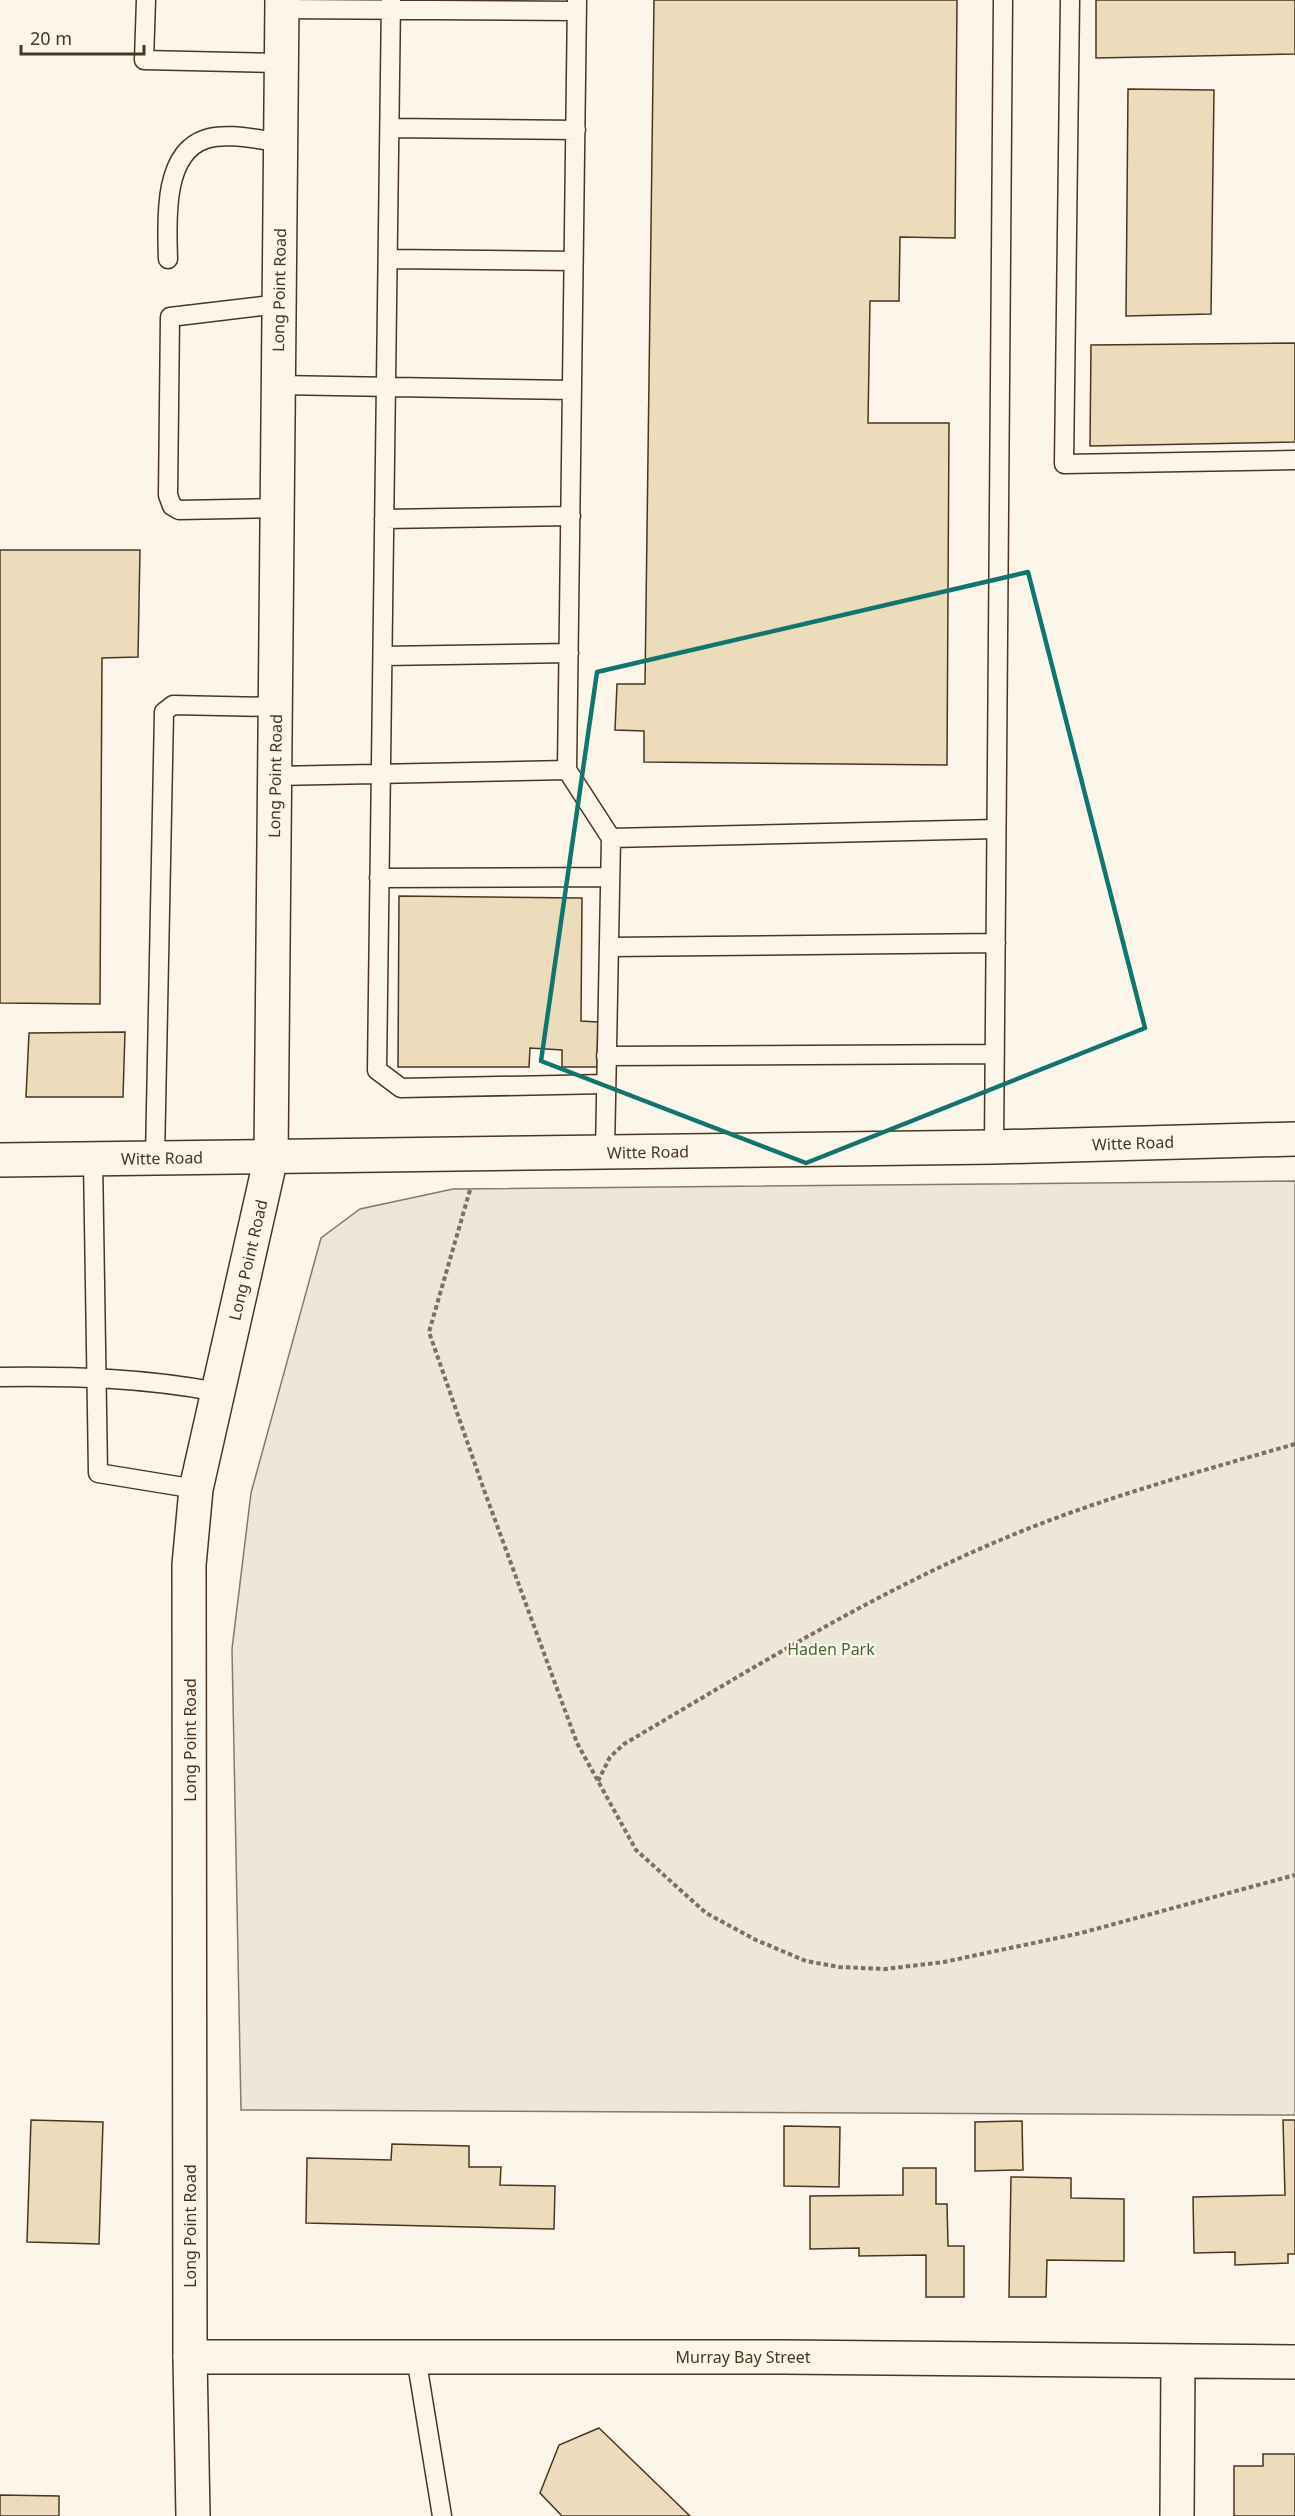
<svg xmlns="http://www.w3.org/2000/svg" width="1295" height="2516" viewBox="0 0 1295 2516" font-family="'Noto Sans',sans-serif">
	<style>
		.green { fill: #ede6d9; stroke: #887966; stroke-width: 1.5 }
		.building { fill: #ecdcbc; stroke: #4a3520; stroke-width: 1.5 }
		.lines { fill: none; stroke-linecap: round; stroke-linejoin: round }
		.service-casing { stroke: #4a3520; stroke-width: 21 }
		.minor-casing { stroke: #4a3520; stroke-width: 36 }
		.tertiary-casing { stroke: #4a3520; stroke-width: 36 }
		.secondary-casing { stroke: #4a3520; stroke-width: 36 }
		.path { stroke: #7f6f5c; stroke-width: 4; stroke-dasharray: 4.5 3; stroke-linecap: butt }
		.service { stroke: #fbf6e9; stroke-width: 18 }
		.minor { stroke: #fbf6e9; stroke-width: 33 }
		.tertiary { stroke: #fbf6e9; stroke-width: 33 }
		.secondary { stroke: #fbf6e9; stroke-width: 33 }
		.marked { fill: none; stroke: #0f766e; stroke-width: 4.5; stroke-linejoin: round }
		.labels { text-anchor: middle; stroke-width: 4.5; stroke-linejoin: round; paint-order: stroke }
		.street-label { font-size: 16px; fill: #4a3520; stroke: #fbf6e9 }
		.park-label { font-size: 16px; fill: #436837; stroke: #fbf6e9 }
	</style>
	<rect width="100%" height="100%" fill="#fbf6e9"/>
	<path class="green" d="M1295 1181V2115L241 2110 232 1649 251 1493 321 1238 360 1209 453 1189Z"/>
	<path class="building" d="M654 0H957L955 238 900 237 899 301H870L868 423H949L947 765 644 762V731L615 730 617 684H645Z
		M1096 0H1295V54L1096 58Z
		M1128 89 1214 90 1211 314 1126 316Z
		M1295 343V442L1090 446 1091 345Z
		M0 550H140L138 657 102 658 100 1004 0 1003Z
		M399 896 582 898 581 1021 598 1022 597 1067H562V1050L530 1048 529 1067H398Z
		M125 1032 123 1097H26L29 1033Z
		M31 2120 103 2122 99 2244 27 2242Z
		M1283 2120H1295V2254H1288V2263L1235 2265V2252L1194 2253 1193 2197 1285 2195Z
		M1022 2121 1023 2170 975 2171V2122Z
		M784 2126 840 2127 839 2187 784 2186Z
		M392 2144 469 2146V2167H501L500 2185 555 2186 554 2229 306 2223 307 2158 391 2160Z
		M903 2168H936V2204H947L948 2246H964V2297H926V2255L859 2256V2248L810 2249V2196L903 2195Z
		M1011 2177 1071 2178V2198L1124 2199V2261L1047 2260 1046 2297H1009Z
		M599 2428 690 2516H562L540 2493 559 2445Z
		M1263 2454H1295V2516H1234V2466H1263Z
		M0 2495 59 2496V2516H0Z"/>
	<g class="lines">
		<defs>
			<path id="service" d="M146 0 144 60 281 63
				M391 0 377 1070 401 1088 606 1084
				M577 0 567 770 611 838 605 1152
				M1070 0 1064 464 1295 460
				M282 9 577 11
				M390 128 576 130
				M168 259C167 223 162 153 206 139 228 132 258 140 281 142
				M388 259 573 261
				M278 385 572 390
				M277 508 179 510 172 506 168 495 170 317 279 304
				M384 519 571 516
				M383 656 569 653
				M275 776 567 770
				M611 838 996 829
				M379 878 610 877
				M609 947 996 943
				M606 1056 995 1054
				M994 1147 1003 0
				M155 1158 164 712 173 705 275 707
				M93 1159 98 1473 196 1489
				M0 1377C75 1376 144 1378 218 1392
				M416 2357 442 2516"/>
			<path id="minor" d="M190 2357H784L1295 2362
				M1177 2516 1178 2362"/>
			<path id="tertiary" d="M0 1160 994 1147 1295 1139"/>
			<path id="secondary" d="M193 2516 190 2357 189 1565 196 1489 271 1157 282 0"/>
		</defs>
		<use href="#service" class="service-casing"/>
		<use href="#minor" class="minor-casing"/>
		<use href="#tertiary" class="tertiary-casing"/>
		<use href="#secondary" class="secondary-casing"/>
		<path class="path" d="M470 1190 429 1332 484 1490 577 1743 636 1850 706 1913 756 1940 806 1961 839 1967 885 1969 944 1962 1081 1933 1295 1875
			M598 1781 610 1757 624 1744C745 1673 868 1596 998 1541 1094 1500 1194 1473 1295 1444"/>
		<use href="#service" class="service"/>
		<use href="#minor" class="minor"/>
		<use href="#tertiary" class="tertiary"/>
		<use href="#secondary" class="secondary"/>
	</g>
	<path class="marked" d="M1028 572 1145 1028 806 1163 541 1061 597 672Z"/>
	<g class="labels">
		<g class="street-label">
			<text transform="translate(279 290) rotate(-89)" y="6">Long Point Road</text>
			<text transform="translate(275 776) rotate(-89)" y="6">Long Point Road</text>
			<text transform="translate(1133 1143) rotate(-2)" y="6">Witte Road</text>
			<text transform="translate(648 1152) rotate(-1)" y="6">Witte Road</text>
			<text transform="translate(162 1158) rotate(-1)" y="6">Witte Road</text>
			<text transform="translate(248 1260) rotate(-77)" y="6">Long Point Road</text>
			<text transform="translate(190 1740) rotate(-90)" y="6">Long Point Road</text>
			<text transform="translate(190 2226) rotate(-90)" y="6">Long Point Road</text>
			<text x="743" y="2363">Murray Bay Street</text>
		</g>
		<g class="park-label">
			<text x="831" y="1655">Haden Park</text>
		</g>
	</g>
	<path d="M21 45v9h123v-9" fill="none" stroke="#4a3520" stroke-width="3"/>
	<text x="30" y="45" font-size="18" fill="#4a3520" stroke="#fbf6e9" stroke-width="4.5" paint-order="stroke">20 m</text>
</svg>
